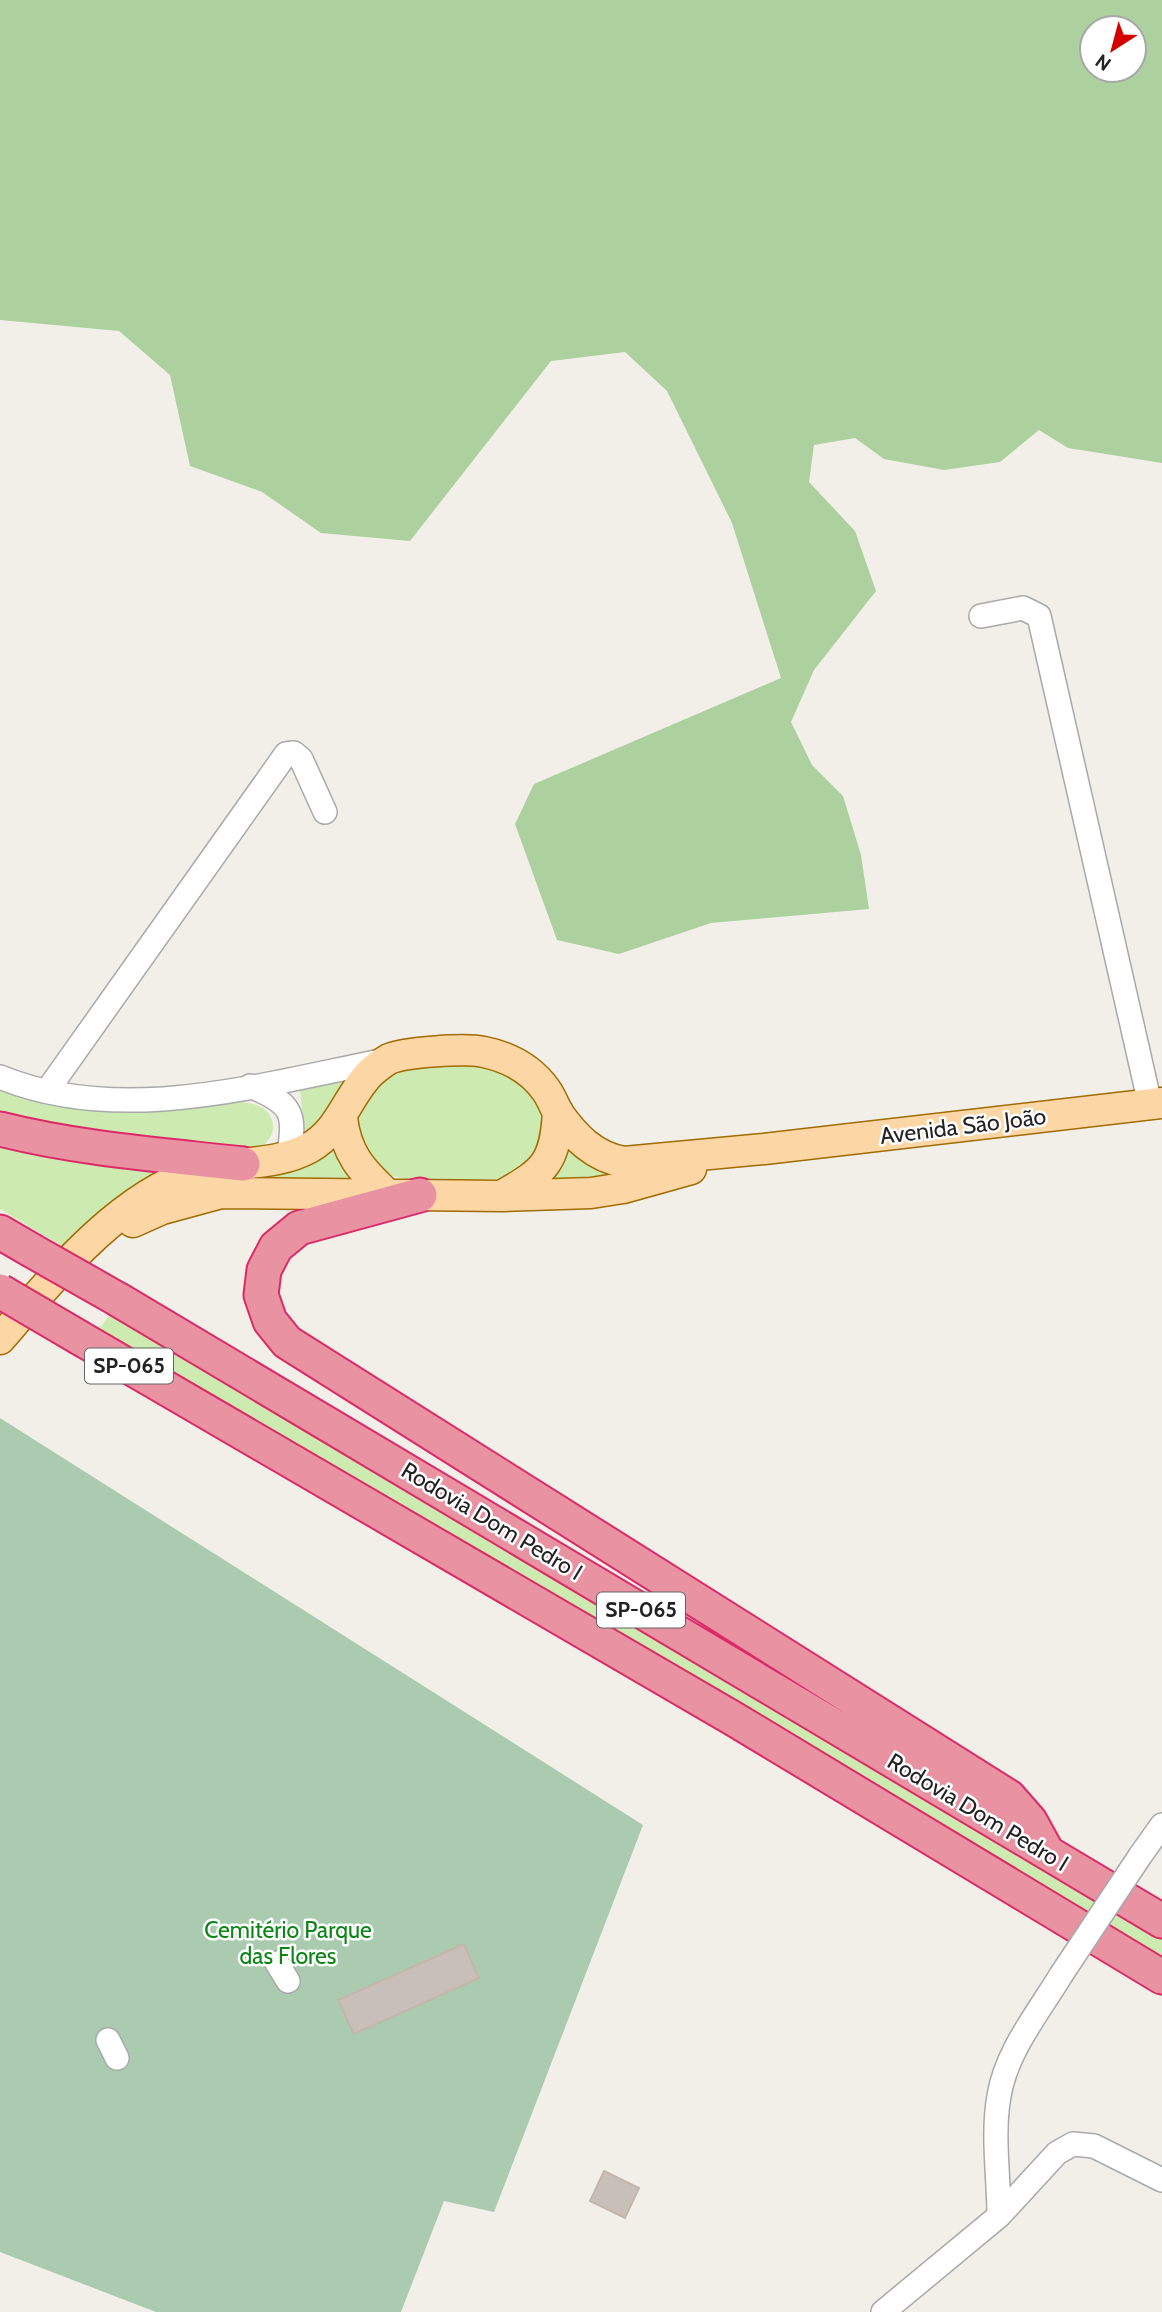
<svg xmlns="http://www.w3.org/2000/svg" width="1162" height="2312" viewBox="0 0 1162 2312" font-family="Cabin,sans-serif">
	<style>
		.grass { fill: #cdebb0 }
		.forest { fill: #add19e; fill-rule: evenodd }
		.cemetery { fill: #aacbaf }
		.building { fill: #c7bfb8; stroke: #c4b6ab; stroke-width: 2 }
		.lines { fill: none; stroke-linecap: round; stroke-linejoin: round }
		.minor-casing { stroke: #a9a9a9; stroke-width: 26 }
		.major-casing { stroke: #a06b00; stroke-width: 33 }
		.highway-casing { stroke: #dc2a67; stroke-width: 37 }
		.minor { stroke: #fff; stroke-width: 23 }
		.major { stroke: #fcd6a4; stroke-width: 30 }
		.highway { stroke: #e892a2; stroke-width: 33 }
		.minor-bridge-casing { stroke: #a9a9a9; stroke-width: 26; stroke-linecap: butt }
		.highway-bridge-casing { stroke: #dc2a67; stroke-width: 37; stroke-linecap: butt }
		.minor-bridge { stroke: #fff; stroke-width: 23 }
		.highway-bridge { stroke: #e892a2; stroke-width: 33 }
		.labels { text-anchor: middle; stroke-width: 5; stroke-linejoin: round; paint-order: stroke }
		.shield { fill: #fff; stroke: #646464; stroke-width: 2 }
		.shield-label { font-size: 21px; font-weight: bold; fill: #222 }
		.street-label { font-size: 23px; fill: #222; stroke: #fff }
		.park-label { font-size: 23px; fill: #0c8416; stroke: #fff }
	</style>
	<rect width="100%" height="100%" fill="#f2efe9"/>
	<path class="grass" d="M471 1059C483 1063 497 1067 507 1073 535 1088 552 1116 538 1146 530 1164 517 1175 498 1179 468 1179 416 1184 390 1175 375 1169 364 1154 360 1139 353 1114 360 1100 379 1083 383 1079 387 1074 391 1072 414 1061 446 1062 471 1059Z
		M350 1081 305 1140 300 1089Z
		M0 1090C50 1111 110 1114 163 1111 191 1109 221 1099 249 1103 278 1108 282 1138 255 1150L0 1119Z
		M0 1137 172 1169 65 1248 0 1209Z
		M567 1142 632 1178 548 1184 558 1170Z
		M334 1147 365 1184H186Z
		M111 1314 1162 1934V1965L97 1331Z"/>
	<path class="forest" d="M0 0H1162V463L1068 448 1039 430 1000 462 944 470 884 459 855 438 814 445 809 482 855 531 876 591 814 670 791 722 812 765 843 796 861 855 869 909 711 923 619 954 557 940 515 824 534 784 781 678 732 523 667 391 625 352 551 361 410 541 321 533 262 492 190 466 170 375 119 331 0 320ZM1134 28V70H1092V28Z"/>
	<path class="cemetery" d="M0 1418 643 1825 494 2212 444 2201 401 2312H156L0 2252Z"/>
	<path class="building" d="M464 1944 479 1978 354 2034 338 2000Z
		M604 2171 639 2188 625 2218 590 2201Z"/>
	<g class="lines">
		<defs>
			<path id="minor" d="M981 616 1023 608 1039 616 1150 1104
				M0 1077C122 1127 262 1084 386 1060
				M250 1086C292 1103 297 1113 288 1157
				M47 1091 286 754 294 753 301 759 325 812
				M1140 1856 1162 1825
				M277 1963 288 1981
				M108 2040 117 2058
				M999 2216 1057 2153 1073 2144 1094 2146 1162 2180
				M883 2312 999 2216C999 2177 992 2135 999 2096 1006 2052 1038 2013 1061 1975"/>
			<path id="major" d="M342 1118C346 1153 361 1170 387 1194
				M503 1195C545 1171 555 1163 558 1112
				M133 1222 162 1209 221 1193 503 1196 591 1193 623 1188 691 1169
				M0 1339C53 1278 117 1198 196 1172 233 1160 274 1167 309 1148 338 1132 345 1103 365 1079 370 1072 382 1063 389 1059 405 1052 466 1048 484 1052 508 1057 531 1069 546 1090 551 1097 554 1105 558 1113 575 1137 594 1157 624 1162L764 1149 1162 1103"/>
			<path id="highway" d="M0 1129C79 1149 162 1155 243 1164
				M420 1195 299 1228 276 1247 264 1270 261 1295 270 1321 287 1342 1009 1797 1030 1821 1047 1852
				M0 1232 31 1250
				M119 1300 1162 1921
				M80 1338 734 1719 1162 1977"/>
		</defs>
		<use href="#minor" class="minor-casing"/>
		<use href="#major" class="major-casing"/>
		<use href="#highway" class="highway-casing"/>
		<use href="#minor" class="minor"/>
		<use href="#major" class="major"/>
		<use href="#highway" class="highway"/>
		<defs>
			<path id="minor-bridge" d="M1061 1975 1140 1856"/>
			<path id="highway-bridge" d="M31 1250 119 1300
				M0 1291 80 1338"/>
		</defs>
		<use href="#minor-bridge" class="minor-bridge-casing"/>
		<use href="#highway-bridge" class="highway-bridge-casing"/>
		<use href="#minor-bridge" class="minor-bridge"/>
		<use href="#highway-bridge" class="highway-bridge"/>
	</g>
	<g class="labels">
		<g class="shield">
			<rect x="85" y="1348.5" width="88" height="35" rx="5"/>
			<rect x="597" y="1592.5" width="88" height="35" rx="5"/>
		</g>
		<g class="shield-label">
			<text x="129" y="1373">SP-065</text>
			<text x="641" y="1617">SP-065</text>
		</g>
		<g class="street-label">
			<text transform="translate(963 1126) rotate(-7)" y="8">Avenida São João</text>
			<text transform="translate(492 1521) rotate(31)" y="8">Rodovia Dom Pedro I</text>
			<text transform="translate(978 1812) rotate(31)" y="8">Rodovia Dom Pedro I</text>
		</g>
		<g class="park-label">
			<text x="288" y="1938">Cemitério Parque<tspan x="288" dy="26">das Flores</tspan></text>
		</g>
	</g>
	<g transform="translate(1113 49) rotate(216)"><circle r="33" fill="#ffffff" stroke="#a7a7a7" stroke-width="2"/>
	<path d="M0-5L12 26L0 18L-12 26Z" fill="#d40000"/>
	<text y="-10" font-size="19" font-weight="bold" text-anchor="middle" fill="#222222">N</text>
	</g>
</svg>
